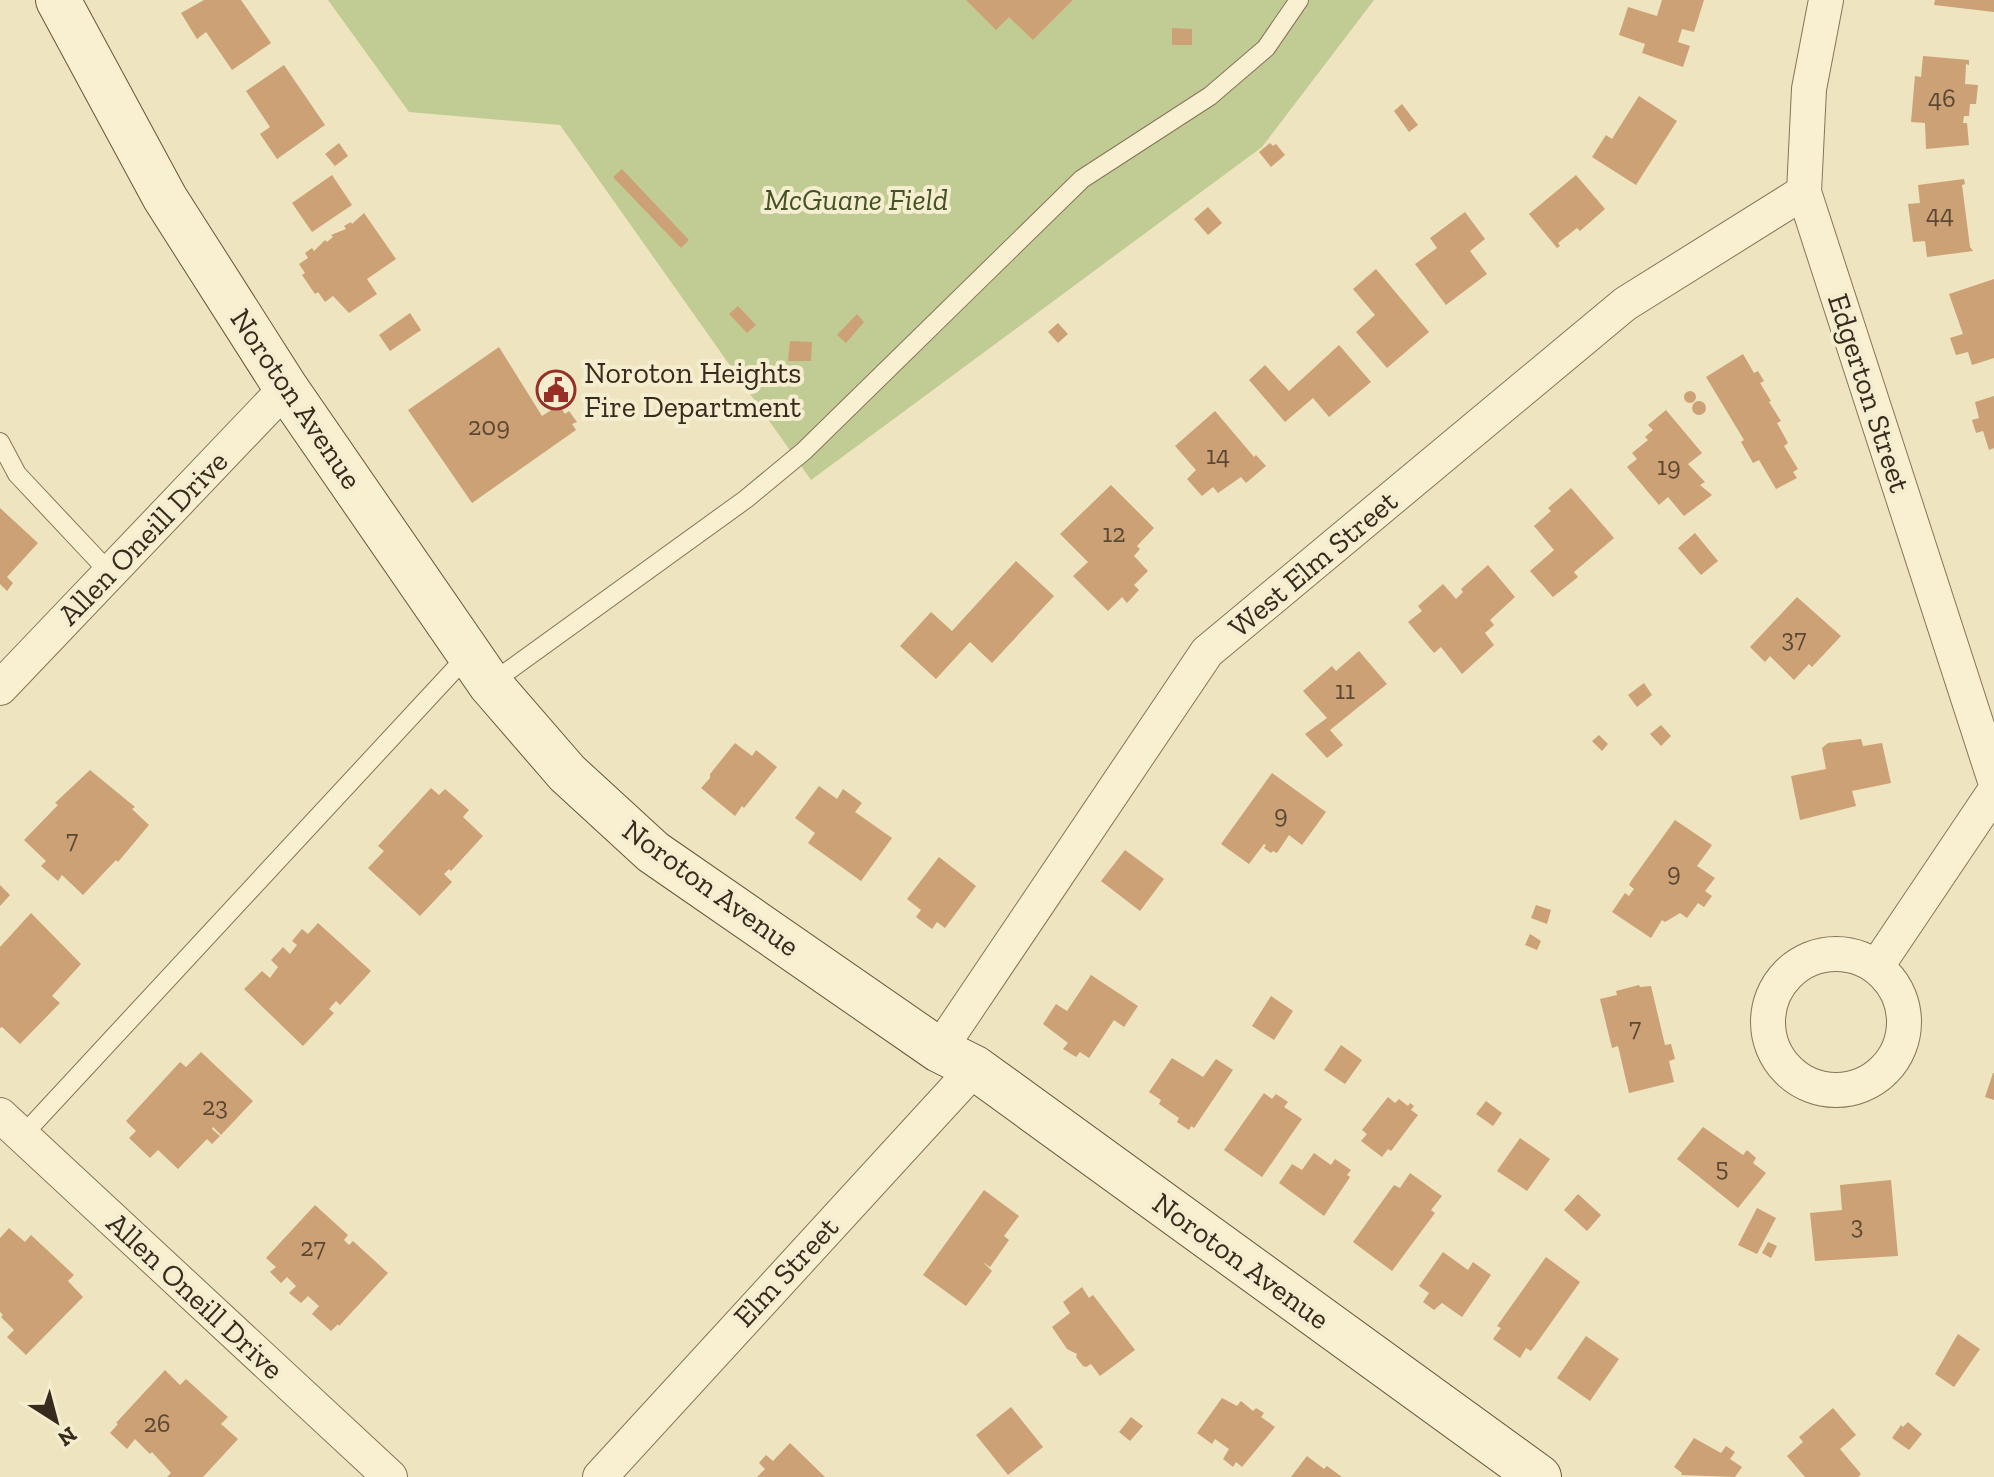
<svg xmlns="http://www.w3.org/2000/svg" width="1994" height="1477" viewBox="0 0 1994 1477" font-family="'Zilla Slab',serif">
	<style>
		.green { fill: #c0cc94 }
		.building { fill: #cca175 }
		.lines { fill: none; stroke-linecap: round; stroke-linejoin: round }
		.lane-casing { stroke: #877458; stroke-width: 20 }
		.street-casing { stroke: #877458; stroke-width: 36 }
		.secondary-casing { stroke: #68553b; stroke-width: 46 }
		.lane { stroke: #f9f0d2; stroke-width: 18 }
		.street { stroke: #f9f0d2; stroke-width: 34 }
		.secondary { stroke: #f9f0d2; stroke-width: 44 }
		.labels { text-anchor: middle; stroke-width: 8; stroke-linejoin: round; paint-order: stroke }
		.number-label { font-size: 26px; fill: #5c4832 }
		.park-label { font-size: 30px; font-style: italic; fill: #435323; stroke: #f5edcf }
		.poi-label { font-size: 30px; fill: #362b1c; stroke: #f5edcf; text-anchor: start }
		.street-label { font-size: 30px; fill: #362b1c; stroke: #f5edcf }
	</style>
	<rect width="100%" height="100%" fill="#eee4bf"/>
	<path class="green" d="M328 0H1374L1262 147 811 480 560 125 409 112Z"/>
	<path class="building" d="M204 0H241L271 43 232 70 206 32 197 39 181 13Z
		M966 0H1073L1033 40 1009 17 996 30Z
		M1662 0H1704L1694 32 1682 29 1678 42 1690 46 1683 67 1642 53 1645 44 1619 35 1628 7 1657 16Z
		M1935 0H1994V12L1934 5Z
		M1172 28 1192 29V45H1172Z
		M1923 56 1969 60V65L1966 64 1965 84 1978 85 1976 104H1970L1969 116H1964L1963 123H1967L1969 145 1926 149 1925 123 1911 122 1915 76 1921 77Z
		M284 65 325 125 277 159 260 134 270 127 246 91Z
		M1639 96 1677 121 1636 185 1592 157 1606 135 1612 139Z
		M1402 104 1418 125 1409 132 1394 111Z
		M339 143 348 156 335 166 325 154Z
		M1270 143 1273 146 1276 144 1285 155 1271 167 1259 152Z
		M622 169 689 240 681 248 613 177Z
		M332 175 352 205 312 232 292 203Z
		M1576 175 1605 209 1580 231 1577 228 1558 243 1560 246 1557 248 1529 214Z
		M1964 179 1965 184 1962 185 1970 247 1973 251 1927 257 1925 241 1913 242 1908 204 1920 203 1918 185Z
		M1208 207 1222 223 1208 235 1194 219Z
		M1465 212 1485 239 1470 251 1487 274 1446 305 1415 264 1437 248 1430 238Z
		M364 213 396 259 367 279 377 294 349 313 333 296 325 302 318 292 315 294 302 275 305 273 299 264 308 258 305 253 312 248 314 251 325 240 327 242 333 237 331 235 346 229 344 226 351 222 352 224Z
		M1376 269 1429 332 1387 368 1356 332 1375 315 1353 289Z
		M1994 279V358L1972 365 1968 352 1956 355 1950 338 1963 334 1949 294Z
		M738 306 756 325 747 333 729 314Z
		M410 313 421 330 390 351 379 335Z
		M857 314 864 322 846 343 837 335Z
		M1058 323 1068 334 1058 343 1048 332Z
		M790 341 812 342 811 361H788Z
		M1339 345 1371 382 1329 417 1313 398 1285 422 1249 380 1265 365 1289 391Z
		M499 347 542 416 559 405 565 414 569 411 577 422 572 424 576 430 472 503 408 410Z
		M1743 354 1754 373 1758 371 1764 381 1760 383 1771 401 1769 402 1781 421 1777 423 1788 443 1784 446 1798 469 1793 472 1797 478 1776 489 1759 460 1753 463 1741 442 1744 440 1706 377Z
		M1684 397a6 6 0 1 1 12 0a6 6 0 1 1-12 0Z
		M1994 396V448L1989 450 1983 431 1976 433 1972 420 1979 418 1975 402Z
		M1692 408a7 7 0 1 1 14 0a7 7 0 1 1-14 0Z
		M1666 410 1702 453 1688 464 1705 482 1700 485 1712 495 1684 516 1668 497 1659 505 1627 467 1637 459 1632 453 1648 440 1645 437 1653 430 1648 425Z
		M1215 411 1254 457 1256 455 1266 466 1246 483 1241 477 1218 493 1213 487 1202 496 1187 479 1196 470 1175 446Z
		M1111 485 1154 528 1137 546 1140 549 1134 556 1148 571 1134 585 1139 590 1127 603 1122 597 1108 611 1073 576 1088 562 1060 534Z
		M1571 488 1614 538 1574 572 1578 577 1553 597 1530 571 1554 550 1534 526 1551 511 1548 508Z
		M0 508 38 543 7 577 13 583 7 591 0 584Z
		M1695 533 1718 561 1701 575 1678 548Z
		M1016 561 1054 596 992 663 970 642 936 679 900 646 931 612 952 631Z
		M1488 565 1515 597 1490 620 1494 625 1485 633 1494 645 1462 674 1441 647 1434 653 1408 622 1422 611 1418 606 1443 584 1456 599 1463 592 1461 589Z
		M1797 597 1841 636 1812 667 1809 664 1794 680 1770 656 1765 662 1750 647Z
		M1359 651 1387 684 1330 730 1343 745 1327 758 1305 734 1327 718 1303 691 1332 666 1336 671Z
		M1644 683 1652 695 1637 707 1628 695Z
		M1661 725 1671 736 1661 746 1650 734Z
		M1599 735 1608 744 1602 751 1592 741Z
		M1861 739 1863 746 1882 743 1891 783 1852 791 1856 806 1800 820 1791 776 1826 769 1822 748 1828 743Z
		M735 743 752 756 756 750 777 767 744 808 742 806 735 816 701 788 710 778V774Z
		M90 770 135 807 132 809 149 825 118 862 116 860 83 895 62 875 58 881 41 866 46 861 24 840 58 805 55 803Z
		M1272 773 1326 812 1302 845 1289 835 1277 853 1273 851 1271 853 1264 848 1266 845 1264 844 1249 864 1221 844Z
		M819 786 837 799 843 789 862 803 855 812 892 838 861 881 808 843 815 833 795 818Z
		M431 788 439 795 445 789 469 810 463 817 483 836 451 871 449 869 444 874 452 882 420 916 368 868 384 851 378 846Z
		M1675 820 1712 845 1697 866 1715 878 1705 891 1712 896 1704 907 1698 903 1687 918 1680 913 1665 922 1662 920 1651 938 1612 912 1625 893 1629 896 1634 889 1629 885 1631 881Z
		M1125 850 1164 879 1140 911 1101 881Z
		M939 857 976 886 945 928 937 922 932 929 916 917 921 910 907 899Z
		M0 885 10 895 0 906Z
		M1536 905 1551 910 1547 924 1531 918Z
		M31 913 81 964 52 996 60 1003 20 1044 2 1027 0 1028V947Z
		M318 923 371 971 340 1005 336 1001 329 1009 334 1013 303 1046 244 989 262 971 270 978 278 967 271 960 283 947 290 954 297 945 292 941 302 929 308 934Z
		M1530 934 1541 941 1537 950 1525 945Z
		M1091 975 1138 1006 1124 1027 1114 1020 1089 1058 1080 1052 1076 1057 1063 1049 1068 1043 1043 1024 1056 1004 1067 1011Z
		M1639 985 1640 987 1651 986 1665 1045 1671 1044 1675 1059 1669 1061 1674 1082 1629 1093 1618 1046 1612 1048 1600 999 1617 995 1616 991Z
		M1271 996 1293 1011 1274 1040 1252 1026Z
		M1341 1045 1362 1060 1345 1084 1324 1070Z
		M201 1052 253 1101 221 1135 213 1127 212 1129 220 1136 212 1144 207 1139 178 1169 158 1150 150 1158 129 1138 136 1131 126 1121 180 1062 186 1067Z
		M1172 1058 1203 1077 1216 1059 1233 1070 1194 1128 1191 1126 1189 1130 1177 1122 1179 1118 1159 1104 1161 1100 1149 1092Z
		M1993 1073H1994V1100L1985 1097Z
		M1264 1093 1272 1099 1276 1094 1288 1102 1284 1107 1302 1119 1262 1177 1224 1150Z
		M1388 1097 1395 1103 1399 1099 1408 1106 1410 1103 1414 1106 1411 1110 1418 1115 1391 1151 1388 1149 1382 1157 1361 1141 1367 1134 1362 1130Z
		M1486 1101 1502 1113 1493 1126 1476 1114Z
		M1703 1127 1743 1155 1747 1150 1756 1158 1753 1163 1766 1173 1738 1208 1677 1159Z
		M1520 1138 1550 1159 1527 1191 1497 1171Z
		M1314 1153 1331 1165 1335 1159 1351 1170 1347 1175 1350 1177 1324 1216 1279 1183 1292 1164 1302 1170Z
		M1410 1173 1442 1196 1431 1210 1435 1213 1392 1271 1353 1242 1394 1185 1400 1188Z
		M1891 1180 1898 1256 1815 1261 1810 1213 1842 1210 1840 1185Z
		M984 1190 1019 1216 1004 1236 1009 1240 990 1267 983 1262 992 1271 966 1306 923 1275Z
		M1578 1194 1601 1215 1587 1231 1564 1210Z
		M315 1205 348 1235 344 1240 349 1245 353 1241 388 1273 339 1326 338 1324 331 1331 312 1314 319 1306 308 1296 301 1303 289 1293 296 1286 287 1277 281 1283 270 1272 276 1267 266 1258Z
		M1757 1208 1776 1218 1757 1254 1738 1245Z
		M9 1228 25 1242 31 1235 74 1275 68 1281 83 1297 26 1355 7 1337 14 1330 1 1317 3 1315 0 1312V1238Z
		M1768 1242 1777 1246 1771 1258 1762 1253Z
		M1443 1252 1468 1270 1473 1262 1491 1275 1462 1317 1442 1303 1434 1310 1423 1302 1429 1293 1419 1286Z
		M1546 1257 1580 1282 1531 1351 1526 1348 1520 1358 1493 1339 1501 1328 1497 1326Z
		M1082 1287 1089 1298 1093 1295 1135 1350 1100 1376 1091 1364 1086 1367 1083 1366 1076 1357 1077 1354 1067 1349 1052 1327 1070 1313 1063 1302Z
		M1958 1334 1980 1349 1954 1387 1935 1374Z
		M1586 1336 1619 1359 1590 1401 1557 1378Z
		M165 1370 180 1385 186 1379 228 1417 221 1424 238 1439 203 1477H167L171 1473 152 1452 150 1454 135 1439 127 1449 110 1433 118 1424 116 1423Z
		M1222 1398 1237 1406 1241 1401 1253 1411 1256 1408 1264 1413 1261 1417 1275 1427 1242 1467 1236 1462 1233 1467 1223 1459 1229 1449 1215 1439 1212 1444 1197 1433Z
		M1011 1407 1043 1447 1008 1475 976 1435Z
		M1833 1408 1856 1435 1840 1449 1861 1474 1858 1477H1805L1787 1456 1803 1442 1799 1437Z
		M1131 1417 1143 1426 1130 1441 1119 1432Z
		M1908 1422 1922 1434 1909 1450 1892 1438 1901 1425 1903 1427Z
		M1694 1438 1721 1453 1726 1446 1735 1452 1730 1459 1742 1467 1735 1477 1681 1475 1682 1473 1674 1467Z
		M790 1443 825 1477H757L765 1469 759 1463 766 1455 773 1461Z
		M1307 1456 1324 1469 1327 1466 1342 1477H1291Z"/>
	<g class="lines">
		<defs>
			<path id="lane" d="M0 442 17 474 110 573
				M490 684 746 499 804 451 1082 179 1210 96 1266 48 1299 0
				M22 1136 468 655"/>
			<path id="street" d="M1826 0 1809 89 1804 192 1994 778
				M0 688 286 388
				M1768 1022a68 68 0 1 1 136 0a68 68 0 1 1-136 0Z
				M1877 966 1994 792
				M939 1050 1207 652 1625 304 1804 192
				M0 1115 390 1477
				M600 1477 975 1068"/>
			<path id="secondary" d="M58 0 165 198 286 388 490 684 567 773 653 852 939 1050 975 1068 1539 1477"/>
		</defs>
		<use href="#lane" class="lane-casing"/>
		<use href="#street" class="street-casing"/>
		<use href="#secondary" class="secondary-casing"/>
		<use href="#lane" class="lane"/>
		<use href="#street" class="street"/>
		<use href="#secondary" class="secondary"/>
	</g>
	<defs>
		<symbol id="civic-ring" viewBox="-11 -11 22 22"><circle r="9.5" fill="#f5edcf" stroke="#963027" stroke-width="1.5"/><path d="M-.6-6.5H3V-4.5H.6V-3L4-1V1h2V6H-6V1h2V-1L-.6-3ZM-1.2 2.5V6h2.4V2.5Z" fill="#963027"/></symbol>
	</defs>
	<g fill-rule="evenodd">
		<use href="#civic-ring" x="534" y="368" width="44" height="44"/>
	</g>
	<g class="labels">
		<g class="number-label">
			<text x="1942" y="107">46</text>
			<text x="1940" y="223">44</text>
			<text x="489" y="435">209</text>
			<text x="1218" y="464">14</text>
			<text x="1669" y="475">19</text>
			<text x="1114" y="542">12</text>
			<text x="1794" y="647">37</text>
			<text x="1345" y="699">11</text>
			<text x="1281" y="823">9</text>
			<text x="72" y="848">7</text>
			<text x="1674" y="881">9</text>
			<text x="1635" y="1036">7</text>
			<text x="215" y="1115">23</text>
			<text x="1722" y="1176">5</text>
			<text x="1857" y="1234">3</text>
			<text x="313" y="1256">27</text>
			<text x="157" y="1432">26</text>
		</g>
		<g class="park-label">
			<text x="856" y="210">McGuane Field</text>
		</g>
		<g class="poi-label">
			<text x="584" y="383">Noroton Heights<tspan x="584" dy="34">Fire Department</tspan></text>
		</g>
		<g class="street-label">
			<text transform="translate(1869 393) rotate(72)" y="10">Edgerton Street</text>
			<text transform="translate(296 399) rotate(56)" y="10">Noroton Avenue</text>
			<text transform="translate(143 538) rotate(-46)" y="10">Allen Oneill Drive</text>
			<text transform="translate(1313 564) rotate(-40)" y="10">West Elm Street</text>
			<text transform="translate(711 888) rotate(36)" y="10">Noroton Avenue</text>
			<text transform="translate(1241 1261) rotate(36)" y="10">Noroton Avenue</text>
			<text transform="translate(786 1272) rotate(-47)" y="10">Elm Street</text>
			<text transform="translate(195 1296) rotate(43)" y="10">Allen Oneill Drive</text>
		</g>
	</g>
	<g transform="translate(56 1421) rotate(144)" stroke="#f5edcf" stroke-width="6" paint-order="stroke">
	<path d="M0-6L14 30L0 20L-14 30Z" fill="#362b1c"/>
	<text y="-12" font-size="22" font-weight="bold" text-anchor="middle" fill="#362b1c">N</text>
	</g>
</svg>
